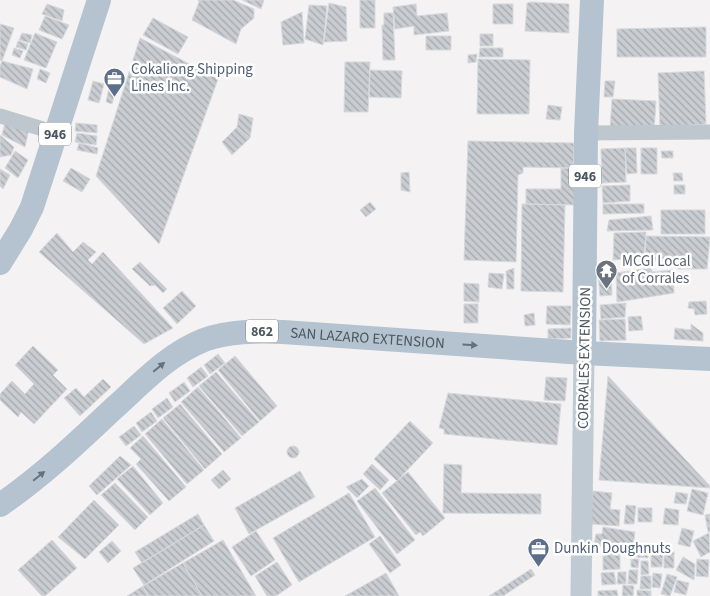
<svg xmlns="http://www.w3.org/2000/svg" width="710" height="596" viewBox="0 0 710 596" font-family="'Source Sans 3',sans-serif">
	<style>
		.building { fill: url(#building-back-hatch); stroke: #d6d9dd }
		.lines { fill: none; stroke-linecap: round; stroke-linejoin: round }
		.street { stroke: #bec7cd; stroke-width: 15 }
		.secondary { stroke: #bfcad2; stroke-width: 21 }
		.primary { stroke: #b4c3cf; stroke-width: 24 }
		.oneway { fill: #64727b }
		.labels { text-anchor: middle; stroke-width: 5; stroke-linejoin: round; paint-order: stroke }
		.shield { fill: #fff; stroke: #80898f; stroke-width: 1 }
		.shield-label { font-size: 14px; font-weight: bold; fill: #4a575f }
		.service-label { font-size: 15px; fill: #4e5e75; stroke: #fff; text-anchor: start }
		.worship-label { font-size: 15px; fill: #5b616d; stroke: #fff; text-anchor: start }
		.street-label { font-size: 15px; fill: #4a575f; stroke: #fff }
	</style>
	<defs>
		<pattern id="building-back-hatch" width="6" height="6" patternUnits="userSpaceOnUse" patternTransform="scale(1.25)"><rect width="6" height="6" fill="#c9cdd1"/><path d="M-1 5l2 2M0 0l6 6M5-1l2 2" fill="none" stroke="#a5a9ad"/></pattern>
	</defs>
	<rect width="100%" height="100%" fill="#f4f2f2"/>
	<path class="building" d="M198 0H233L254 9V18L241 29 236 44 192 20 199 2Z
		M242 0H264L261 9Z
		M360 0H375V28H360Z
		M531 2 569 4V33L525 31 527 3Z
		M329 3 346 7 347 41 324 42Z
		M47 4 64 10 62 21 42 14Z
		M416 4 417 16 447 13 449 31 414 35V26L395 29 393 7Z
		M493 4H513V24H493Z
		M309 5 327 6 323 45 305 39Z
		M302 12 304 43 283 45 281 22Z
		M384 13H393L395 60H383L382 25H384Z
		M45 16 69 25 62 39 39 30Z
		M153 18 188 37 178 54 143 35Z
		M0 24 14 28 2 61 0 60Z
		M706 27V57H617V29Z
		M22 33 32 35 30 43 19 40Z
		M35 33 57 42 46 68 24 60Z
		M480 34H493V46H480Z
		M426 36H451V50H426Z
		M140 38 218 79 159 244 96 176Z
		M18 41 28 44 26 50 16 47Z
		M14 48 23 51 20 58 12 55Z
		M480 48H503V57H479Z
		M477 54 476 62 468 63V55Z
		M478 59 530 60 529 114H477Z
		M2 61 33 69 27 89 0 77V66Z
		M345 62H370L368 112H344Z
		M40 69 50 73 46 83 37 79Z
		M370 70 402 71 401 98 369 97Z
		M704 71 706 124 660 127 658 73Z
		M93 81 104 84 99 103 88 100Z
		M605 81H615L613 97H604Z
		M110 83 117 85 112 104 106 102Z
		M612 99 656 101 654 132 610 129Z
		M548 105 562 107 560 120 546 119Z
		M239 114 253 118 250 138 237 127Z
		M6 119 30 125 25 147 2 135Z
		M76 123 97 125V133L75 131Z
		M237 127 250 138 232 155 222 142Z
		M77 133 97 136 96 145 75 142Z
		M0 135 14 147 11 155 0 157Z
		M468 141 574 143 573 168 523 167V173L518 175 516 262 464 260Z
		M79 143 98 148 97 154 77 150Z
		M625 148 626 182 602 183 601 149Z
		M625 148H636L637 173 627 174Z
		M641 148H657V174H641Z
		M15 151 28 160 18 178 5 168Z
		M661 151H673V158H662Z
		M71 168 90 179 82 192 63 181Z
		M561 168H577L576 205 526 204V189H561Z
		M0 169 10 175 3 189 0 186Z
		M409 172 410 192 401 190V173Z
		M673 173H682L683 181H674Z
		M630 185V201L603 203 602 186Z
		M674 185H685V194H674Z
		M370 202 376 209 366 217 360 210Z
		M522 204 565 205 563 292 521 291Z
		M603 204H644V213L603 214Z
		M661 210H705V234H661Z
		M651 216 653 230 607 231 609 220Z
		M646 232 644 257 613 260 614 233Z
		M57 233 73 252 83 242 96 252 88 260 92 264 103 252 173 328 144 344 39 252Z
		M646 236 710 237 707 269H678L676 266H660L658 261 645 262Z
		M140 262 167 289 163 293 155 285 150 286 132 269Z
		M514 268V289H507L506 271Z
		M650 268 653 272 673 270 674 293 617 302 616 273Z
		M489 273 504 274 502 289 488 287Z
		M611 273 612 295 600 296 598 274Z
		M464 283 479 284V302L464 301Z
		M182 291 196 306 177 324 163 308Z
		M706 301 707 314 695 315 694 309 688 308 689 302Z
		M626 303 625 317 601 319 600 305Z
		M464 304H478V323H464Z
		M547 306H571L570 325 546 324Z
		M534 313 535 325 525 326 524 315Z
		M641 316 643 330 629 331 628 317Z
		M625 319 626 340 600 341 599 320Z
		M691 324 703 333V341L674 339 675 328 691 330Z
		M571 328V338L548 339V329Z
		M33 346 58 370 53 375 67 389 34 424 21 412 18 417 0 400V394L12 381 25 394 34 384 15 365Z
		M218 354 225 363 210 374 204 365Z
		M235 356 277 406 260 421 218 370Z
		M201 367 208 376 193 387 187 378Z
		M216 372 259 422 242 436 199 386Z
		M608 376 710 486V488L599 480Z
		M546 377 567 378 565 401 544 400Z
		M103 379 111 387 80 416 64 398 76 388 84 397Z
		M184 382 190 391 175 402 169 393Z
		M198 387 241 438 224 452 181 402Z
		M448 393 561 404 557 445 444 434V429L439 428Z
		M167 398 173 407 158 418 152 409Z
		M180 404 222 454 205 469 163 418Z
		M151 412 157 421 142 432 136 423Z
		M162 419 204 470 187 484 145 434Z
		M410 421 433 443 397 481 374 459Z
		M134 426 141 435 126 446 119 437Z
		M143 436 186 487 169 501 136 464 141 459 130 448Z
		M287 452a6 6 0 1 1 12 0a6 6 0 1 1-12 0Z
		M120 456 131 465 97 495 89 486Z
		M372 464 389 480 380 490 363 474Z
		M444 464 462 465 461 493 541 494V514L443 513Z
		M133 466 163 503 150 515 117 479Z
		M223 470 231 479 219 489 211 480Z
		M300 471 315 497 249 534 235 508Z
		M408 472 445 518 423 536 420 532 416 535 382 493Z
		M362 479 369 486 357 498 346 487Z
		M115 483 148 517 135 530 101 495Z
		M375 488 415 540 397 554 357 501Z
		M692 489 708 493 703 515 687 511Z
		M593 491 612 493 610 509 620 510 619 526 590 524Z
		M676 492 688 494 686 504 674 503Z
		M349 493 375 537 299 582 273 538Z
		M94 500 119 525 85 559 58 537Z
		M626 505 636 506 634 524H624Z
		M638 508H652V522H638Z
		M665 508 679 510 678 525 663 524Z
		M198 514 204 525 142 563 135 552Z
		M710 514V532H708L705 515Z
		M204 525 214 541 144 585 133 568Z
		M603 527 635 532 633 551 594 545 596 534H602Z
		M682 528 694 531 690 547 678 544Z
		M256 531 275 560 251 576 232 547Z
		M709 533 710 552 701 557 693 541Z
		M380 536 401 565 390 573 369 544Z
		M52 540 77 568 45 596H42L18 570Z
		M223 540 256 596H202L183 563Z
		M112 541 121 551 108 563 99 552Z
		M636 548H648V558L636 557Z
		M651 552H663L662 567H651Z
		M664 552H674V568H664Z
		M603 554H620V569L603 570Z
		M683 557 695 564 694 580 676 570Z
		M631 559H639L638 568 631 567Z
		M697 559 709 560 708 577 696 576Z
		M641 561H648L649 574 641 575Z
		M277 562 292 585 276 596H267L255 576Z
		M183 563 202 596H148L143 586Z
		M531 569 535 575 503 596H489Z
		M629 570H638L637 584H628Z
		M614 572 616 584 602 585 601 573Z
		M618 572H626V584H617Z
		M386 573 399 596H345Z
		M653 573 662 574 660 588 652 587Z
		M667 574 677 577 670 596 661 594Z
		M641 576H651V589H640Z
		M677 580 689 583 686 595 674 592Z
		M623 585 634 586 633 596H622Z
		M143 586 148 596H127Z
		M617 590 618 596H598V591Z
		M637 590 651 591V596H637Z"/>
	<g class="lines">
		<path class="street" d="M0 116 56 133
			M586 133 710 132"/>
		<path class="secondary" d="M581 596 584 353"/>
		<g class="primary">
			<path d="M0 263 21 229 32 207 99 0"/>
			<path d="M584 353 586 133 592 0"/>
			<path id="s1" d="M0 505C41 477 77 443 113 409 141 384 168 354 204 340 229 331 256 331 283 332L584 353 710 359"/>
		</g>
	</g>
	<defs><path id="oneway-solid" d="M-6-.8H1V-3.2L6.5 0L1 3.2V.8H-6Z" transform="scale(1.25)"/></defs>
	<g class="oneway">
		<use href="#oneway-solid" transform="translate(470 345) rotate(4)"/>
		<use href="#oneway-solid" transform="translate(159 367) rotate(-40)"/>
		<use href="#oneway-solid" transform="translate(39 476) rotate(-39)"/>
	</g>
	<defs>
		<symbol id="office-pin" viewBox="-11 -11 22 30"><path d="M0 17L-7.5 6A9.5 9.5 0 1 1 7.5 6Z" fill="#5c6f8a" stroke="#fff"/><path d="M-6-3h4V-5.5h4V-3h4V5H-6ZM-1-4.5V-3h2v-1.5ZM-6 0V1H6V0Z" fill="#fff"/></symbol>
		<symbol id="temple-pin" viewBox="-11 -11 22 30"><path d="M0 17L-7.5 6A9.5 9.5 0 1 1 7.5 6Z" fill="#6b7280" stroke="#fff"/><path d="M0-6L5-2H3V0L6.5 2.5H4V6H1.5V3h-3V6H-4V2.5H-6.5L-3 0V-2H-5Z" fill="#fff"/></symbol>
	</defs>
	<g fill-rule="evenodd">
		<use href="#office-pin" x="102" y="66" width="25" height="34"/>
		<use href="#temple-pin" x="594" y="258" width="25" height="34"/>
		<use href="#office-pin" x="526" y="536" width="25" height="34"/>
	</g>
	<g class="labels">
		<g class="shield">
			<rect x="39" y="122.5" width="32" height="23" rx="4"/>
			<rect x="569" y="164.5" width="32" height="23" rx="4"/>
			<rect x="246" y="319.5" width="32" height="23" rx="4"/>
		</g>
		<g class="shield-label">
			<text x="55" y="139">946</text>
			<text x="585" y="181">946</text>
			<text x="262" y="336">862</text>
		</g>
		<g class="service-label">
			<text x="131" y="74">Cokaliong Shipping<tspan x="131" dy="17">Lines Inc.</tspan></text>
			<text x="554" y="553">Dunkin Doughnuts</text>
		</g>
		<g class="worship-label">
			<text x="622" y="266">MCGI Local<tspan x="622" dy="17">of Corrales</tspan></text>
		</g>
		<g class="street-label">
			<text dy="5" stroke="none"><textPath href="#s1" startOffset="428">SAN LAZARO EXTENSION</textPath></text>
			<text transform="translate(584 358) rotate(-89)" y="5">CORRALES EXTENSION</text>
		</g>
	</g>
</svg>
